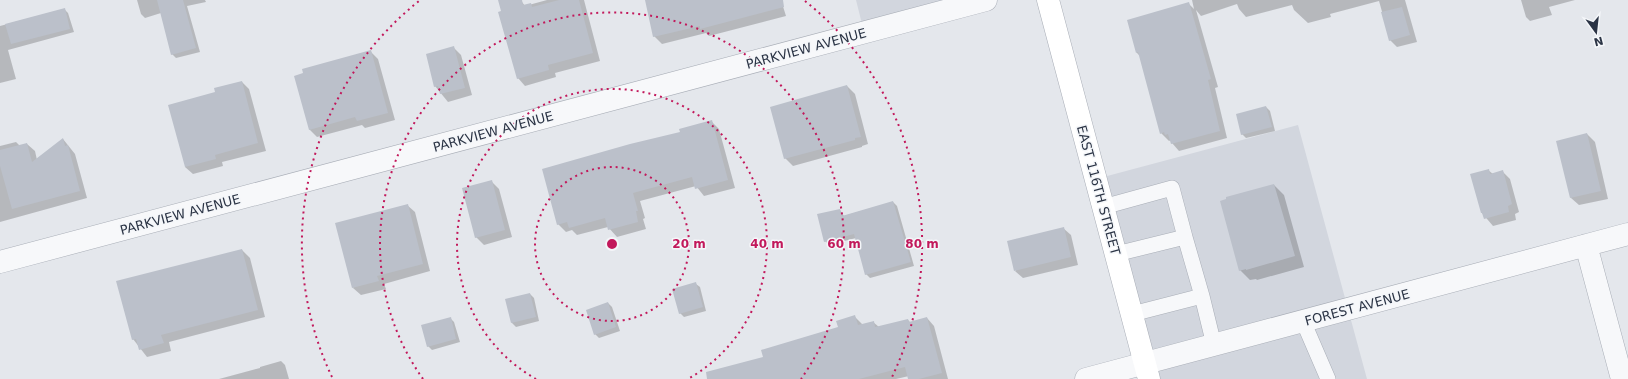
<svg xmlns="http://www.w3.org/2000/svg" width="1628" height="379" viewBox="0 0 1628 379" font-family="'DejaVu Sans',sans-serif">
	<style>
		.built { fill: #d2d6de }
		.shadow { fill: #0003 }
		.building { fill: #bbc0ca }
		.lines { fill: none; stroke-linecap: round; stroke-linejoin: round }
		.lane-casing { stroke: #a9aeb7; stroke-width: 16 }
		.street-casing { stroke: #a9aeb7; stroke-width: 23 }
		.secondary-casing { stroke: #a9aeb7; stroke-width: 23 }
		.lane { stroke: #f7f8fa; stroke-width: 15 }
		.street { stroke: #f7f8fa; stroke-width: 22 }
		.secondary { stroke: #fff; stroke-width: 22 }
		.ring { fill: none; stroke: #c2185b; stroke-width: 2; stroke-dasharray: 2 4 }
		.labels { text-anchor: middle; stroke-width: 3; stroke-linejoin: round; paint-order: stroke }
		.street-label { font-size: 13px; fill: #2b3445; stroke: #f4f6f9 }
		.centre { fill: #c2185b; stroke: #f4f6f9; stroke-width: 2 }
		.ring-label { font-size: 12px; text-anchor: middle; font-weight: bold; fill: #c2185b; stroke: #f4f6f9; stroke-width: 3; stroke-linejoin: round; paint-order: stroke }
	</style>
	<rect width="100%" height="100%" fill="#e4e7ec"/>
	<path class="built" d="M856 0H986L864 32Z
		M1298 125 1367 379H1149L1096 179Z"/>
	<path class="shadow" d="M137 0H205L206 2 187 6 200 52 176 58 172 54 161 13 145 18 141 14Z
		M547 0H584L600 61 555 73 556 77 525 86 518 78 522 2 525 6Z
		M646 0H781L786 16 709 36 706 33 662 44 654 36Z
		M1192 0H1405L1417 42 1397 47 1390 40 1379 1 1330 14 1331 17 1308 23 1294 10 1292 5 1246 17 1239 9 1237 4 1201 16 1196 10 1218 87 1215 88 1227 138 1179 151 1172 143 1171 140 1169 141 1161 133 1140 56 1137 53 1128 21 1189 4 1194 9Z
		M1521 0H1575L1549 7 1552 15 1530 21 1526 17Z
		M64 9 68 13 74 32 8 50 16 79 0 83V26Z
		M453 47 461 55 472 95 448 102 435 86Z
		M371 52 378 59 395 120 365 128 362 125 317 137 309 129Z
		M242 82 249 89 266 151 222 162 223 166 193 174 185 167 216 93Z
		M847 86 855 94 868 144 862 146V147L793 166 785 158Z
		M1266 107 1270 111 1275 131 1246 138 1242 134Z
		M712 122 719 129 735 188 704 196 696 186 640 201 645 218 643 219 646 229 617 237 608 227 577 235 572 230 566 232 558 224 681 133Z
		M1587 134 1595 142 1608 199 1579 205 1571 198Z
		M63 139 75 154 87 198 0 222V146L16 142 20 146 27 144 35 151 37 160Z
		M1488 170 1493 174 1503 172 1510 179 1519 212 1515 214 1516 220 1493 226 1482 213Z
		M491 181 499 189 512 237 484 245 476 237Z
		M1274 185 1284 195 1304 267 1257 280 1256 279 1250 280 1240 270Z
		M893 202 897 206 914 266 870 278 866 274 856 238 829 245 825 241 840 210 844 216Z
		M407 205 415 212 430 271 384 284 386 289 361 295 353 288Z
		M1063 228 1071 235 1078 265 1023 278 1015 271Z
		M242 250 250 258 265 317 169 342 171 351 147 357 133 339Z
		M696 284 700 287 706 311 684 317 680 313Z
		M530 294 534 298 539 321 516 327 512 323 506 300Z
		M608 303 612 307 620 331 599 338 595 334Z
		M855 317 863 325 873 322 879 327 908 320 911 323 927 318 934 326 948 379H909V376L896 379H712L839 328Z
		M450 318 454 322 460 342 432 350 428 346Z
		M281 361 285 365 289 379H219L260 368V367Z"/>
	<path class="building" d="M157 0H183L196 48 171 55Z
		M498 0H522L523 5 531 3 532 7 559 0H579L593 53 548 65 549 70 517 79 498 12 501 11Z
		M645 0H783L784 7 700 29V26L653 37Z
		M1189 2 1211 79 1208 80 1220 131 1171 144 1168 134 1165 135 1164 132 1160 134 1138 52 1136 53 1127 20Z
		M1402 7 1410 35 1389 41 1381 12Z
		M65 8 70 29 11 44 5 24Z
		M454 46 465 88 440 94 438 86 434 87 426 54Z
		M371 50 388 113 357 121 355 117 309 130 294 76 303 73 302 69Z
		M242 81 258 143 215 155 216 159 185 167 168 105 215 92 214 88Z
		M847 85 861 137 855 138V140L784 159 770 107Z
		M1266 106 1272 127 1241 135 1236 114Z
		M712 120 728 180 695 189 692 177 633 193 638 211H636L638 222 608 230 605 218 569 228 567 222 557 225 542 169 630 144 680 132 679 129Z
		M1587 133 1601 191 1570 198 1556 141Z
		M63 138 65 146 68 145 80 191 12 209 0 166V150L27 143 32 162Z
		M1489 169 1490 174 1503 170 1512 204 1508 206 1509 212 1484 219 1482 213H1481L1470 174Z
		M492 180 505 230 475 238 462 188Z
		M1274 184 1295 256 1246 270V269L1239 271 1220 201 1226 199V197Z
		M893 201 911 262 865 275 854 234 824 242 817 214 840 209 842 216Z
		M408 204 423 264 377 276 379 281 352 288 335 223Z
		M1064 227 1071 257 1014 271 1007 241Z
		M242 249 258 310 161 335 164 343 139 350 136 339 132 340 116 281Z
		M696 282 703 307 679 314 672 289Z
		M530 293 536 317 511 323 505 299Z
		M608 302 616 327 594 335 586 310Z
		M855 315 858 325 874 321 875 327 908 319 909 322 927 317 942 373 919 379H908L905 367 859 379H707L706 372 763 357 761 350 838 327 836 321Z
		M451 317 456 339 427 347 421 325Z"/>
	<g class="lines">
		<defs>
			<path id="lane" d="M1103 207 1172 188 1185 237
				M1116 254 1185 237 1202 296 1132 314
				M1202 296 1214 345
				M1303 321 1328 379"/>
			<path id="street" d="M1586 245 1622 379
				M0 262 986 0
				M1086 379 1628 234"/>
			<path id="secondary" d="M1048 0 1149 379"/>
		</defs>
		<use href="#lane" class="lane-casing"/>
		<use href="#street" class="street-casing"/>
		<use href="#secondary" class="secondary-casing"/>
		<use href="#lane" class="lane"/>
		<use href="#street" class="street"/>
		<use href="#secondary" class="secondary"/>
	</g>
	<g class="ring">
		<circle cx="612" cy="244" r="77"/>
		<path d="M536 379A155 155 0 1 1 688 379"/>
		<path d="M423 379A232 232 0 1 1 801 379"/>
		<path d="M332 377A310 310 0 0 1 419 1M805 1A310 310 0 0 1 892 377"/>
	</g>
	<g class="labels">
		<g class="street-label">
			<text transform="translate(806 48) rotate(-15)" y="5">PARKVIEW AVENUE</text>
			<text transform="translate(493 131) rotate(-15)" y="5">PARKVIEW AVENUE</text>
			<text transform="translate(1099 190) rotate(75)" y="5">EAST 116TH STREET</text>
			<text transform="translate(180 214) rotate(-15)" y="5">PARKVIEW AVENUE</text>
			<text transform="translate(1357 307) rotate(-15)" y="5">FOREST AVENUE</text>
		</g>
	</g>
	<circle cx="612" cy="244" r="6" class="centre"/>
	<g class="ring-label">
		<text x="689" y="248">20 m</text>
		<text x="767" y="248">40 m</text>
		<text x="844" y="248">60 m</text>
		<text x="922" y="248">80 m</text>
	</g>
	<g transform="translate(1596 32) rotate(165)" stroke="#f4f6f9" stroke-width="3" paint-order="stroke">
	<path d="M0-3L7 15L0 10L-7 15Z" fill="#2b3445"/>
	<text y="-6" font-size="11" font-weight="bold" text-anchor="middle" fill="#2b3445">N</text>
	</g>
</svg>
